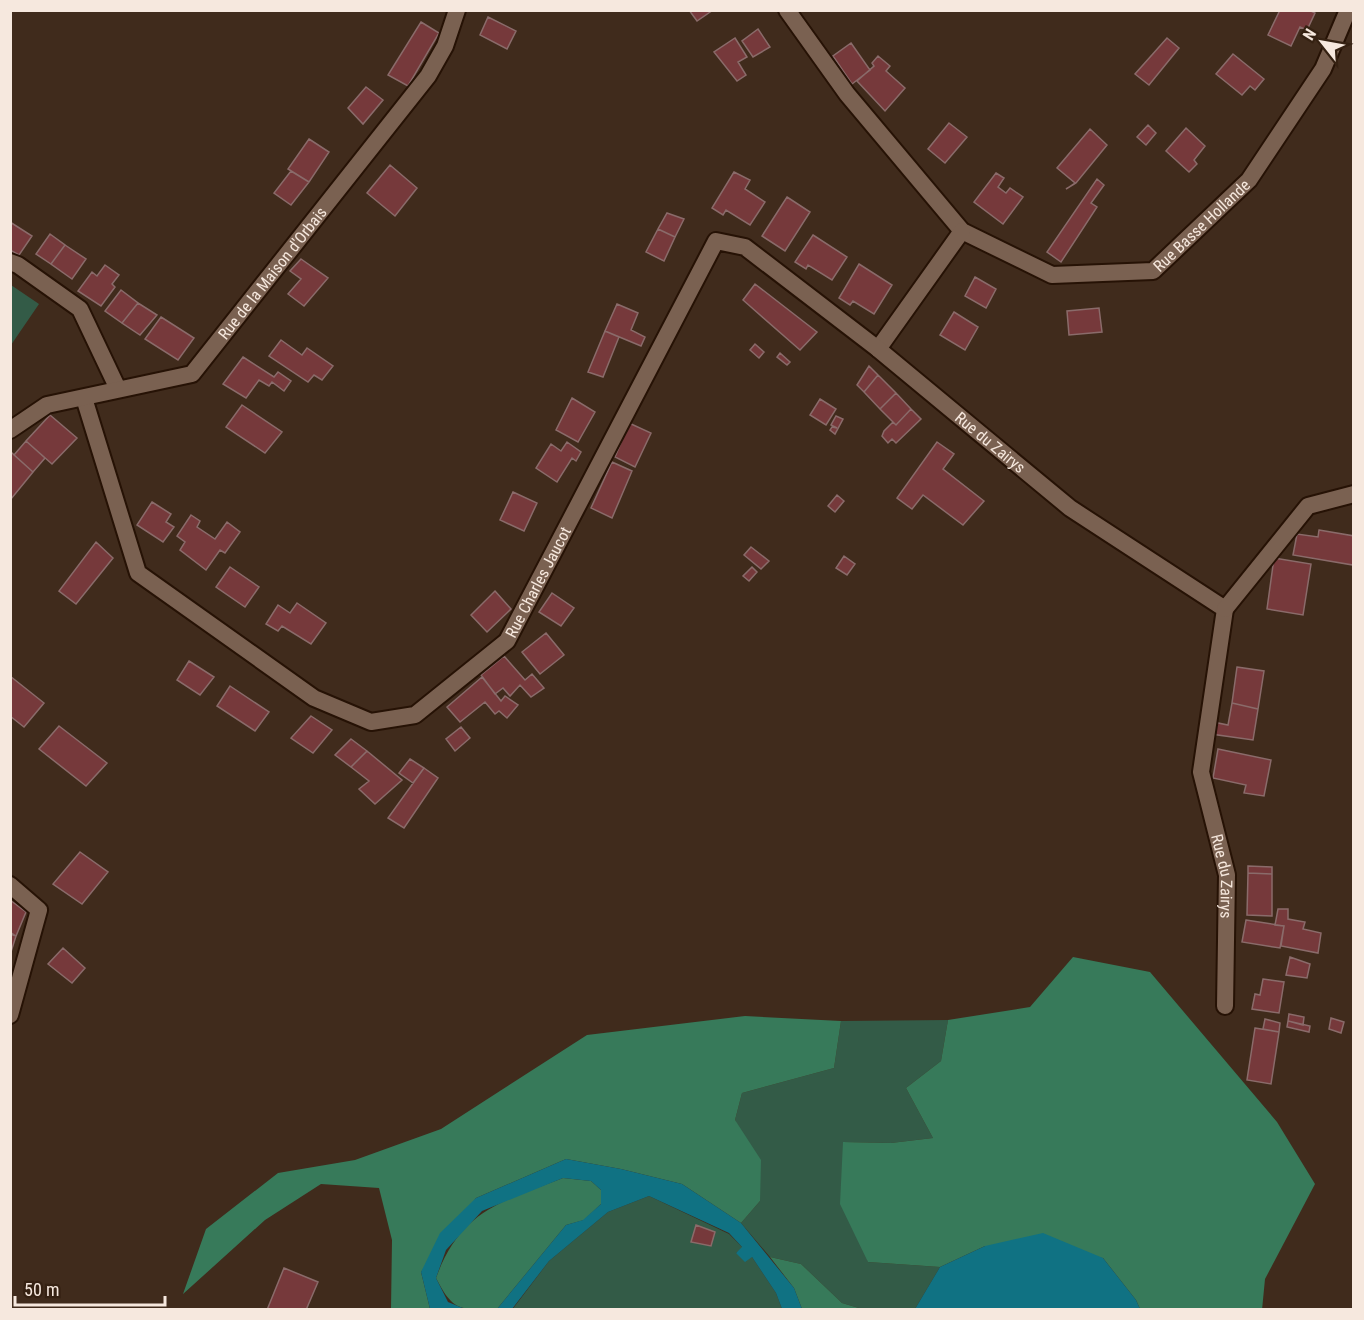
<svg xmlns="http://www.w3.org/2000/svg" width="1364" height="1320" viewBox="0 0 1364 1320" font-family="'Roboto Condensed',sans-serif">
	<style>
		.green { fill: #335b47 }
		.forest { fill: #377a5a }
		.water { fill: #107283 }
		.building { fill: #76393b; stroke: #8a6b6a; stroke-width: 1.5 }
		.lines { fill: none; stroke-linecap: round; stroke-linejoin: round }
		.minor-casing { stroke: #261205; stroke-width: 20 }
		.minor { stroke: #7a6151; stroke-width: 16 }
		.labels { text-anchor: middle; stroke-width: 4.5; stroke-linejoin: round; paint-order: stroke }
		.street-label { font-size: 16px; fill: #f6e8de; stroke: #352112 }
	</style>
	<rect width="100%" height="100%" fill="#402b1c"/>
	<path class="green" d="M11 285 39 304 11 345Z
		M948 1020 941 1061 906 1088 933 1138 891 1143 844 1142 868 1262 940 1267 915 1309H862L842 1303 801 1264 770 1257 741 1223 760 1201 735 1120 742 1093 834 1068 841 1021Z
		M649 1196 729 1234 743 1248 736 1253 752 1257 776 1293 782 1309 512 1310 549 1261 608 1212Z"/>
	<path class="forest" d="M1073 957 1150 972 1277 1122 1315 1184 1265 1279 1262 1310 1140 1309 1136 1300 1103 1258 985 1246 940 1267 868 1262 840 1204 843 1142 891 1143 933 1138 906 1088 941 1061 948 1020 1030 1007Z
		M745 1016 841 1021 834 1068 742 1093 735 1120 761 1160 760 1201 741 1223 682 1184 621 1169 566 1159 476 1198 421 1272 430 1309H391L392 1240 379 1188 321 1184 265 1220 183 1294 206 1229 278 1173 355 1160 441 1129 587 1035Z
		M563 1178 591 1181 601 1190V1204L584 1220 566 1225 497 1309C460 1309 454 1313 436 1278 461 1210 501 1202 563 1178Z
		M770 1257 801 1264 842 1303 862 1309H802L794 1288Z"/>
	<path class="water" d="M566 1159 621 1169 682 1184 741 1223 794 1288 802 1309H782L776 1293 752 1257 745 1262 736 1253 742 1247 729 1233 649 1196 608 1212 549 1261 512 1309H497L566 1225 583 1220 601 1204V1190L591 1181 563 1178 482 1211 446 1250 436 1278 448 1302 465 1309H430L421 1272 440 1233 476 1198Z
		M1043 1233 1103 1258 1136 1300 1140 1309H915L940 1267 985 1246Z"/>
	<path class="building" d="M689 10H713L697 21Z
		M1280 10H1309L1315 13 1307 30 1300 27 1291 46 1268 35Z
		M488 17 516 31 507 49 480 35Z
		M421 22 439 33 408 86 388 75Z
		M758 29 770 47 753 57 742 41Z
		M735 38 747 57 738 62 746 75 737 81 714 52Z
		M1167 38 1179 48 1149 85 1135 74Z
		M851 43 870 70 852 84 833 56Z
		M1233 54 1264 79 1255 90 1250 86 1242 95 1216 74Z
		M878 56 890 66 886 71 905 88 885 111 857 81 874 66 872 63Z
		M366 87 383 100 363 124 348 108Z
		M949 123 967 137 945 163 928 149Z
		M1148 125 1156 133 1146 145 1137 137Z
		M1186 128 1205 146 1194 160 1197 164 1189 172 1166 151Z
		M1090 129 1107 145 1076 183 1066 189 1075 183 1057 168Z
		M309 139 329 152 309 182 288 169Z
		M390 165 417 188 395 216 367 193Z
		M291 171 309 182 291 205 274 193Z
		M734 172 750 180 745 189 765 202 750 225 726 210 723 215 712 208Z
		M996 173 1004 178 998 187 1006 193 1010 188 1023 197 1003 224 974 202Z
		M1097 179 1104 185 1091 203 1097 207 1061 262 1047 252Z
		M787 197 810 212 785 251 762 236Z
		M667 213 684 219 675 237 658 229Z
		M10 222 32 236 19 255 10 250Z
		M658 229 675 237 664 261 646 252Z
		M50 234 65 245 51 264 36 254Z
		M813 235 847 257 832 280 808 265 806 269 795 262Z
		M65 245 86 259 72 279 51 264Z
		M301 259 328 278 304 306 288 294 301 279 290 271Z
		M859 264 892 285 874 314 853 301 850 305 839 298Z
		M105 265 119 275 112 284 115 287 101 306 78 291 92 272 97 276Z
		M975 277 996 289 986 308 965 296Z
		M755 284 817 332 800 350 743 300Z
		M121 290 138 303 122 323 105 311Z
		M138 303 157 315 140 335 122 323Z
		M617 304 638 313 631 330 645 337 641 346 605 331Z
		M1099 308 1102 332 1069 335 1067 311Z
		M954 312 978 327 965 350 940 335Z
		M161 317 194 338 178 360 145 339Z
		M605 331 619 337 603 377 588 372Z
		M281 340 302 355 307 348 333 366 322 380 314 375 308 382 269 356Z
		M755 344 764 352 759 358 750 350Z
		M780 353 790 362 787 365 777 357Z
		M243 357 274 377 278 372 291 381 284 391 272 382 269 386 259 380 246 398 223 384Z
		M869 366 878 375 864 392 857 385Z
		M878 375 896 393 880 409 864 392Z
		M896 393 911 409 896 425 880 409Z
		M572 398 595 412 578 442 556 430Z
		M820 399 836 409 826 425 810 415Z
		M242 405 282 432 265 453 226 427Z
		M911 409 921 419 896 443 892 439 888 443 882 436 884 431 893 422 896 425Z
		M50 415 77 438 52 464 26 441Z
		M836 416 843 419 835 434 830 430 832 427 837 428 831 425Z
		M629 423 651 433 635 467 615 457Z
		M26 441 45 458 33 472 14 455Z
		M567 442 581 452 576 461 572 458 557 482 536 468 551 444 561 451Z
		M937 442 954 454 943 469 984 501 963 525 923 495 912 509 897 498Z
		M12 453 33 472 11 499 10 454Z
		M612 462 632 471 612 518 591 508Z
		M513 492 537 503 524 531 500 520Z
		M837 495 844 501 835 512 828 506Z
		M152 502 171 514 166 522 174 527 163 542 137 525Z
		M191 515 200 521 197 527 215 539 227 522 240 532 225 553 220 550 206 570 180 550 185 542 177 536Z
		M1319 530 1354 536 1353 565 1293 555 1297 534 1318 537Z
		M96 542 113 558 76 604 59 591Z
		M751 547 769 561 761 569 744 555Z
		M844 556 855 564 847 575 836 568Z
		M1274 558 1311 564 1303 615 1267 609Z
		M230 567 259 587 245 607 216 587Z
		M752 567 757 572 749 581 743 576Z
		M495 591 511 609 487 632 471 615Z
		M552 593 574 608 561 626 539 612Z
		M297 603 326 623 311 644 282 626 278 631 266 624 278 605 290 613Z
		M546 633 564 655 540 674 522 652Z
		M504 656 525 680 532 674 544 688 531 697 520 685 510 696 503 688 495 694 481 675Z
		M189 661 214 677 200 695 177 680Z
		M1237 667 1264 671 1258 709 1232 703Z
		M10 676 44 703 24 727 10 716Z
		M482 677 501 701 505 696 518 705 507 718 499 711 495 714 485 702 460 722 447 707Z
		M230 686 269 712 255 731 217 706Z
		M1232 703 1258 709 1253 740 1211 734 1213 722 1228 725Z
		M311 716 332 730 313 753 291 738Z
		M59 726 107 763 86 786 39 749Z
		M461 727 470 738 455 751 446 739Z
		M351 739 367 751 351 767 335 755Z
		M1218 749 1271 760 1264 796 1244 793 1246 785 1213 778Z
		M367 751 402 780 375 804 359 789 369 781 351 767Z
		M410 759 424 768 413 783 399 773Z
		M424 768 438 778 404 828 388 818Z
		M80 852 108 872 82 904 53 884Z
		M1248 866 1272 867V874L1248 873Z
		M1248 873 1272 874V916L1247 915Z
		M10 900 26 912 16 936 10 932Z
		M1278 909H1288V919L1305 922 1303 929 1321 933 1318 953 1281 946 1284 926 1275 925Z
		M1246 920 1284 926 1280 948 1242 942Z
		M10 934 16 936 10 955Z
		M63 948 85 968 72 983 48 964Z
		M1290 957 1310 964 1307 978 1286 975Z
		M1263 979 1284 982 1279 1013 1252 1009 1255 994 1260 995Z
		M1289 1014 1304 1017 1303 1025 1288 1021Z
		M1331 1018 1344 1022 1341 1033 1329 1029Z
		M1265 1019 1280 1023 1279 1032 1263 1029Z
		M1288 1021 1310 1026 1309 1032 1287 1027Z
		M1255 1028 1279 1032 1271 1084 1247 1080Z
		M696 1225 715 1232 711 1246 691 1242Z
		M284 1268 318 1282 306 1310H267Z"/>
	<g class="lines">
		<defs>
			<g id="minor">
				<path id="s1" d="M787 10 847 94 962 231 1052 275 1153 271 1249 180 1323 69 1348 10"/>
				<path d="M10 262 18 265 80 309 118 389"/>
				<path d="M878 349 962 231"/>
				<path id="s2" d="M84 398 138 573 314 698 371 722 415 715 507 641 716 241 745 247 878 349 1070 508 1225 609 1201 772 1227 875 1225 1006"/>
				<path id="s3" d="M10 430 47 405 192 374 428 76 445 46 457 10"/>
				<path d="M1225 609 1308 506 1354 494"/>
				<path d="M10 885 39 910 10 1015"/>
			</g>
		</defs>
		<use href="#minor" class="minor-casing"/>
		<use href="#minor" class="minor"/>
	</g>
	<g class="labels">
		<g class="street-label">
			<text dy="6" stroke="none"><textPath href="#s1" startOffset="550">Rue Basse Hollande</textPath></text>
			<text dy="6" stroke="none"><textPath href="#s3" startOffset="322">Rue de la Maison d'Orbais</textPath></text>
			<text dy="6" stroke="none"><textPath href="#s2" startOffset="1418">Rue du Zairys</textPath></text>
			<text dy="6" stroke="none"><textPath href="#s2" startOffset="690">Rue Charles Jaucot</textPath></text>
			<text dy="6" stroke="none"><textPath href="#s2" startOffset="1978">Rue du Zairys</textPath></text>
		</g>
	</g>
	<rect width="1364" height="1320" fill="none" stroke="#f6e8de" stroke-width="24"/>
	<g transform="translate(1322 42) rotate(301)" stroke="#352112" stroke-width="4.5" paint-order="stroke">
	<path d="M0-4.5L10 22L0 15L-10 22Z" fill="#f6e8de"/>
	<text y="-9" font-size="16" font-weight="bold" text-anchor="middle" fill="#f6e8de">N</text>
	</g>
	<path d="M15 1296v9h150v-9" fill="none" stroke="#f6e8de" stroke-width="3"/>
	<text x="24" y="1296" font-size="18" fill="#f6e8de" stroke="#352112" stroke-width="4.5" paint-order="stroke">50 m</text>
</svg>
